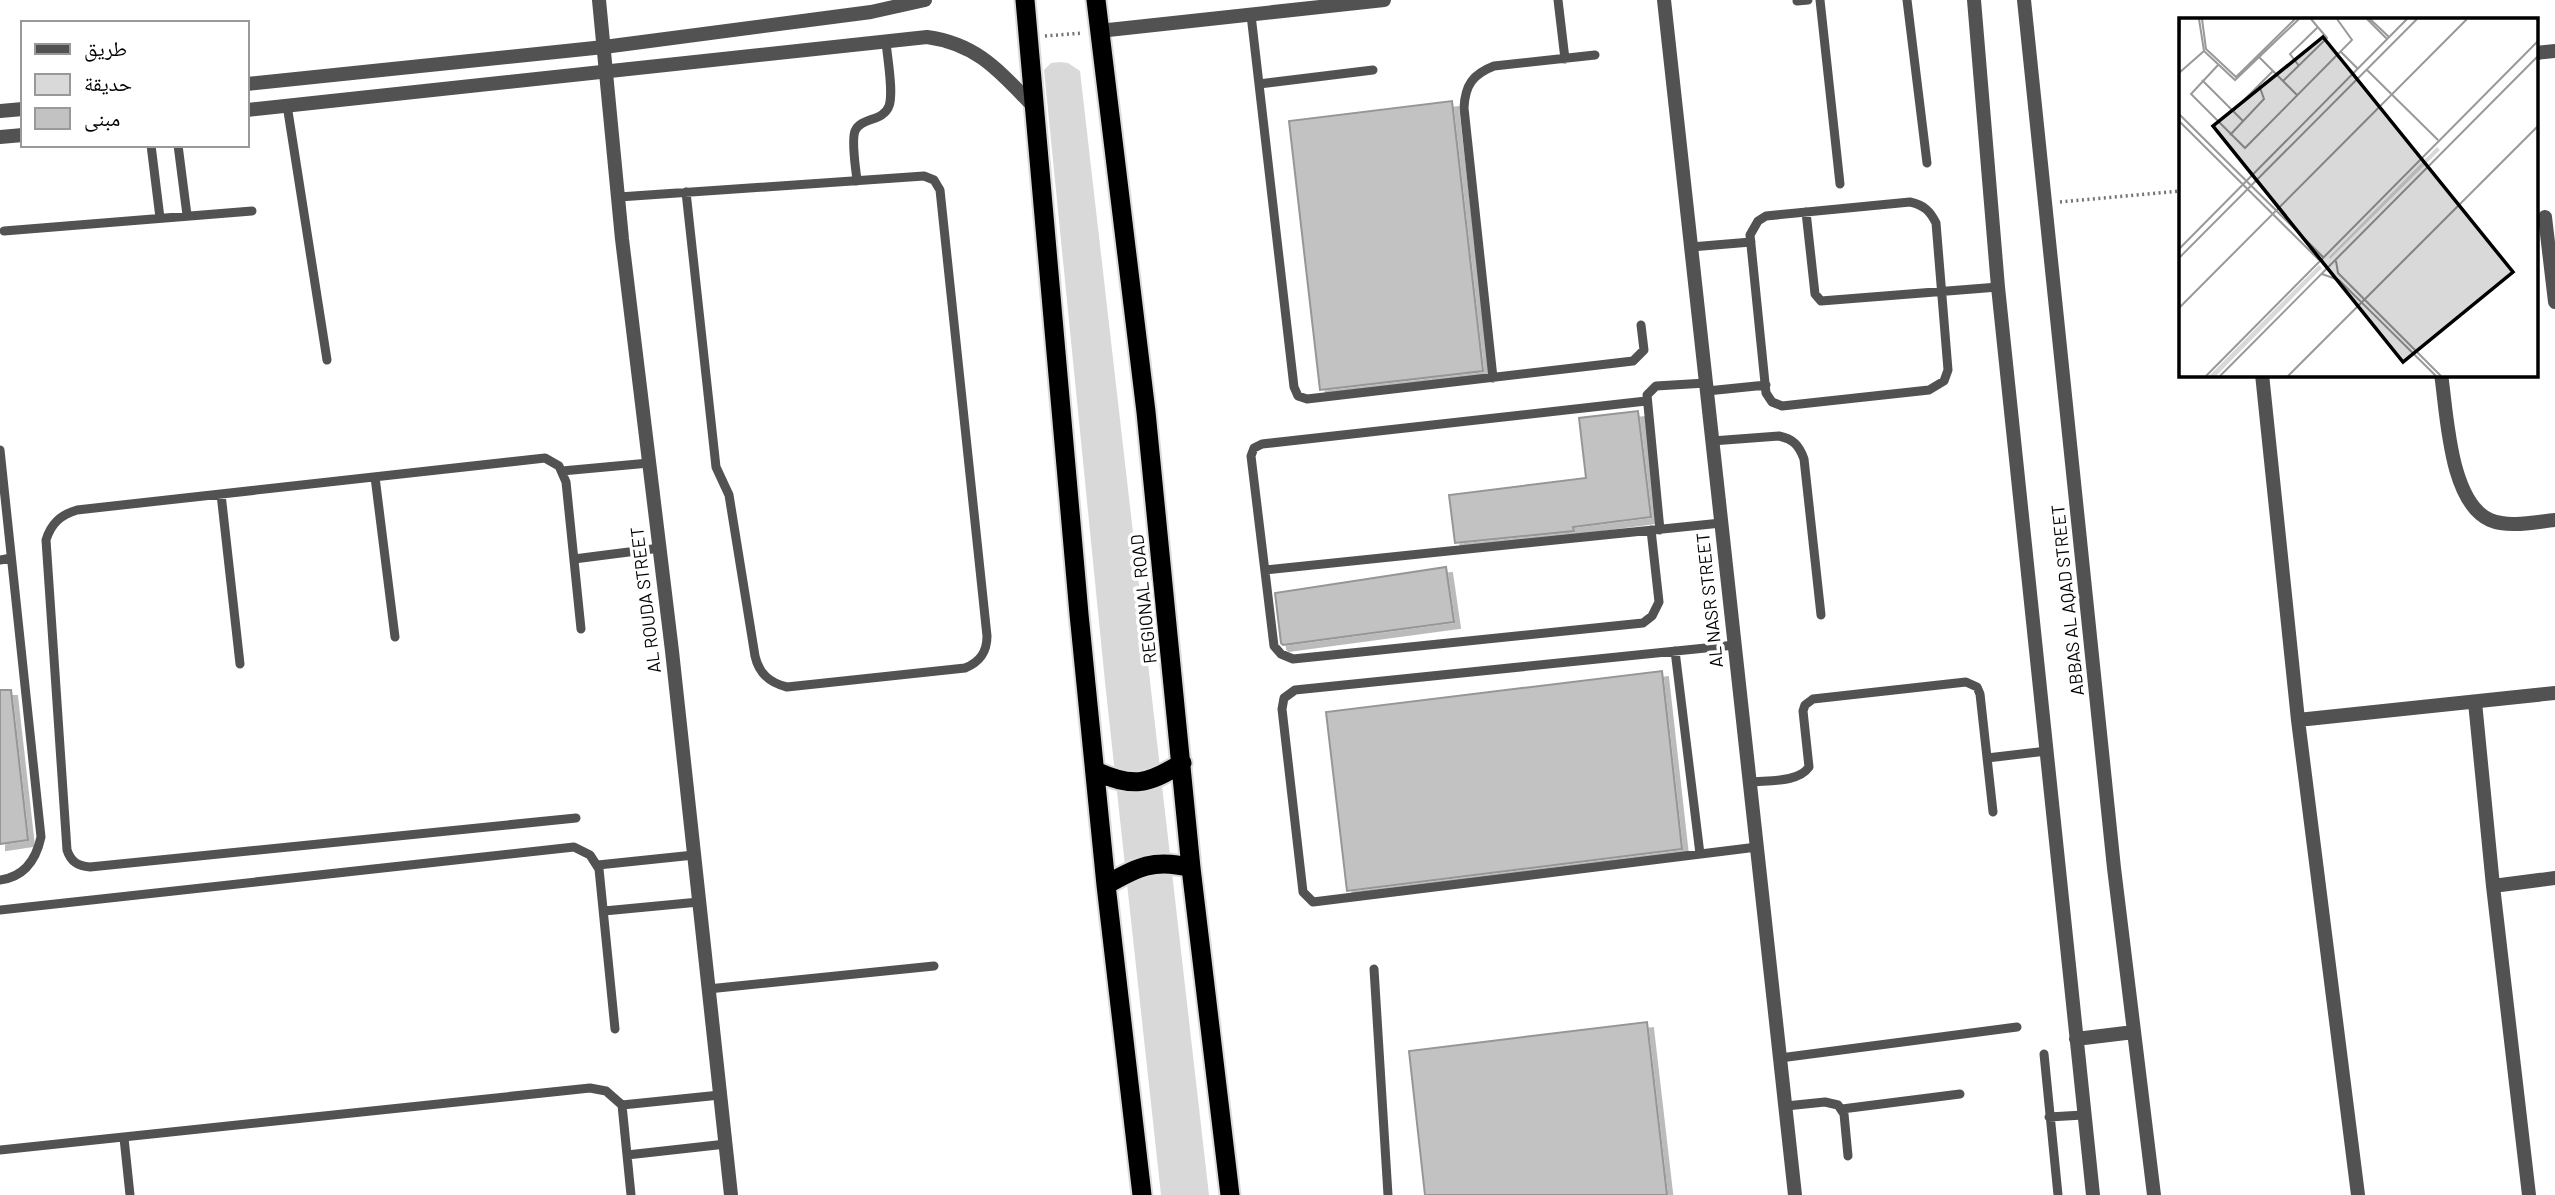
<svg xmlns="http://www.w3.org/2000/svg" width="2555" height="1195" viewBox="0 0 2555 1195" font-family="Barlow,'Noto Naskh Arabic',sans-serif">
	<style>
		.park { fill: #d9d9d9 }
		.building { fill: #c2c2c2; stroke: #969696; stroke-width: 2; filter: url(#shadow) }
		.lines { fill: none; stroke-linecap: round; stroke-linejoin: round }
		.trunk-casing { stroke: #dbdbdb; stroke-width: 23 }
		.path { stroke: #747474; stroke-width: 3.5; stroke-dasharray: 2 3.5; stroke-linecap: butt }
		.service { stroke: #525252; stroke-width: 9 }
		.minor { stroke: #525252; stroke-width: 14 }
		.tertiary { stroke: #525252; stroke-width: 14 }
		.trunk { stroke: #000; stroke-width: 19 }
		.labels { text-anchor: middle; stroke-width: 7; stroke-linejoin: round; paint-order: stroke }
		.street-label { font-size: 18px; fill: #000; stroke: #fff }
		.inset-road { fill: none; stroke: #999; stroke-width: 2 }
		.view { fill: #000; fill-opacity: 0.15; stroke: #000; stroke-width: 3.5 }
		.inset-edge { fill: none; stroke: #000; stroke-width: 3.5 }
	</style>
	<defs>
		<filter id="shadow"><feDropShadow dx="6" dy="6" stdDeviation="0" flood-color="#0004"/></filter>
	</defs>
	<rect width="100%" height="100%" fill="#fff"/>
	<path class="park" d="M1060 62 1068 63 1080 71 1209 1195H1161L1105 682 1044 70 1051 63Z"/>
	<path class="building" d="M1452 101 1483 371 1320 390 1289 121Z
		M1638 411 1651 517 1573 527 1574 531 1455 543 1449 495 1586 478 1579 418Z
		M1446 567 1454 622 1283 645 1281 643 1275 593Z
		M1662 671 1682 849 1347 891 1326 712Z
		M0 690H11L28 840 0 844Z
		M1647 1022 1667 1195H1425L1409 1051Z"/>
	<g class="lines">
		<defs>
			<path id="trunk" d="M1025 0 1079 614 1106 885 1142 1195
				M1096 0 1146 412 1191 868 1230 1195
				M1095 771C1133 788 1147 785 1182 763
				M1106 885C1137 867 1155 858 1191 868"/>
		</defs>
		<use href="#trunk" class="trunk-casing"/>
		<path class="path" d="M1045 36 1083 33
			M2060 202 2180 191"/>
		<path class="service" d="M1558 0 1565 59
			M1820 0 1840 184
			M1907 0 1927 163
			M1797 1 1808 0
			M1251 15 1294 387 1298 396 1307 399 1633 361 1644 350 1641 325
			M1259 84 1373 70
			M287 105 327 360
			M151 145 160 218
			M178 145 187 215
			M857 181C856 169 851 142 855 131 861 117 883 122 889 106 894 92 887 57 886 41
			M619 197 924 176 934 180 940 190 987 636C987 652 980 662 965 668L787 687C770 683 759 674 755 656L729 495 716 467 686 192
			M1910 202C1924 205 1930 211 1936 223L1948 370 1944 381 1929 390 1782 406 1772 402 1766 393 1750 235 1758 221 1766 216Z
			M1806 212 1815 294 1821 301 1998 287
			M4 231 252 211
			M1691 247 1751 242
			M1493 378 1464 108C1465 85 1473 74 1494 66L1595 55
			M1707 391 1766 385
			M1646 401 1262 444 1254 448 1251 456 1274 646 1281 654 1293 659 1643 623 1652 616 1659 602 1651 530
			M1712 441 1779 436C1793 439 1799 445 1804 459L1821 615
			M0 450 41 837C36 860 24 877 0 880
			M562 471 649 463
			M375 477 395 637
			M221 494 240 664
			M1660 530 1647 395 1656 386 1706 383
			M574 559 660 548
			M0 560 11 558
			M1265 570 1721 523
			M1735 645 1295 690 1284 698 1282 709 1303 892 1313 902 1757 847
			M1675 651 1700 854
			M1987 758 2047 751
			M1750 782C1768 780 1798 783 1809 767L1803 711 1805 705 1813 699 1966 682 1977 687 1980 694 1993 812
			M576 818 90 867C78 866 71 862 67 850L46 540C51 524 60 515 77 510L545 458 559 466 566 482 581 629
			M598 865 694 855
			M0 910 574 847 590 855 599 869 615 1029
			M604 911 699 902
			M1374 969 1388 1195
			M708 989 934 966
			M2044 1054 2058 1195
			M1780 1058 2017 1027
			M622 1105 720 1095
			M1786 1106 1825 1102 1838 1105 1844 1114 1848 1156
			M1842 1109 1960 1094
			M2049 1117 2083 1115
			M124 1138 130 1195
			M0 1150 590 1088 606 1091 622 1105 631 1195
			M627 1155 726 1144"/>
		<path class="minor" d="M599 0 622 239 672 651 731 1195
			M1664 0 1795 1195
			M2536 53 2555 51
			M2545 217 2555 302
			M2262 374 2298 720 2358 1195
			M2441 374C2447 412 2449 502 2490 520 2509 528 2535 522 2555 520
			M2475 702 2493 886 2529 1195
			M2298 720 2555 693
			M2493 886 2555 878"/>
		<path class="tertiary" d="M1974 0 1998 287 2093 1195
			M2024 0 2114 868 2154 1195
			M1099 31 1384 0
			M247 84 604 47 871 12 925 0
			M247 110 927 37C978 44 1000 72 1034 107
			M0 111 23 109
			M0 137 23 135
			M2076 1039 2134 1032"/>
		<use href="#trunk" class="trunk"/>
	</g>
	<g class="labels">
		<g class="street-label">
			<text transform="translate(1144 599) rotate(-96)" y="6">REGIONAL ROAD</text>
			<text transform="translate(646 600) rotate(-97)" y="6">AL ROUDA STREET</text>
			<text transform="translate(1710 600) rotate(-96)" y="6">AL NASR STREET</text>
			<text transform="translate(2068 600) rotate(-96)" y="6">ABBAS AL AQAD STREET</text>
		</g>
	</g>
	<g transform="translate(2179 18)">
		<rect width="359" height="359" fill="#fff"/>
		<path d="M258 129 261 132 151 241 150 239ZM140 247 143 250 37 358H30Z" fill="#d9d9d9"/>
		<path class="inset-road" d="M20 1 25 33 56 62 120 1M23 1 27 31 57 59 116 1M188 1 208 21M191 1 210 19M0 27 1 1M162 34 179 51M80 39 119 78M40 46 12 76 66 130 173 22 158 1M120 48 111 36 139 9M188 52 259 122M0 55 25 33M23 62 64 103M104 63 148 20 132 1M54 93 94 53M0 96 144 239M0 103 140 242M51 117 85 81 80 67M0 231 228 1M0 240 238 1M157 243 159 255 262 358M143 256 160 262 257 358M0 290 288 1M27 358 359 23M41 358 359 38M109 358 359 108"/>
		<path class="view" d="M144 19 334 254 224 344 34 108Z"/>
		<rect width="359" height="359" class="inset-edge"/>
	</g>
	<rect x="21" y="21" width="228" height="126" fill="#ffffff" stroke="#999999" stroke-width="2"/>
	<rect x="35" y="44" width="35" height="10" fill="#525252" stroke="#999999" stroke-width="2"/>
	<text x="84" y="56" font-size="21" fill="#000000">طريق</text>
	<rect x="35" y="74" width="35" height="21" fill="#d9d9d9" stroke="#999999" stroke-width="2"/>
	<text x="84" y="91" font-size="21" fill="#000000">حديقة</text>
	<rect x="35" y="108" width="35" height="21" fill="#c2c2c2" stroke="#999999" stroke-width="2"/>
	<text x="84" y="126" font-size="21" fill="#000000">مبنى</text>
</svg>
